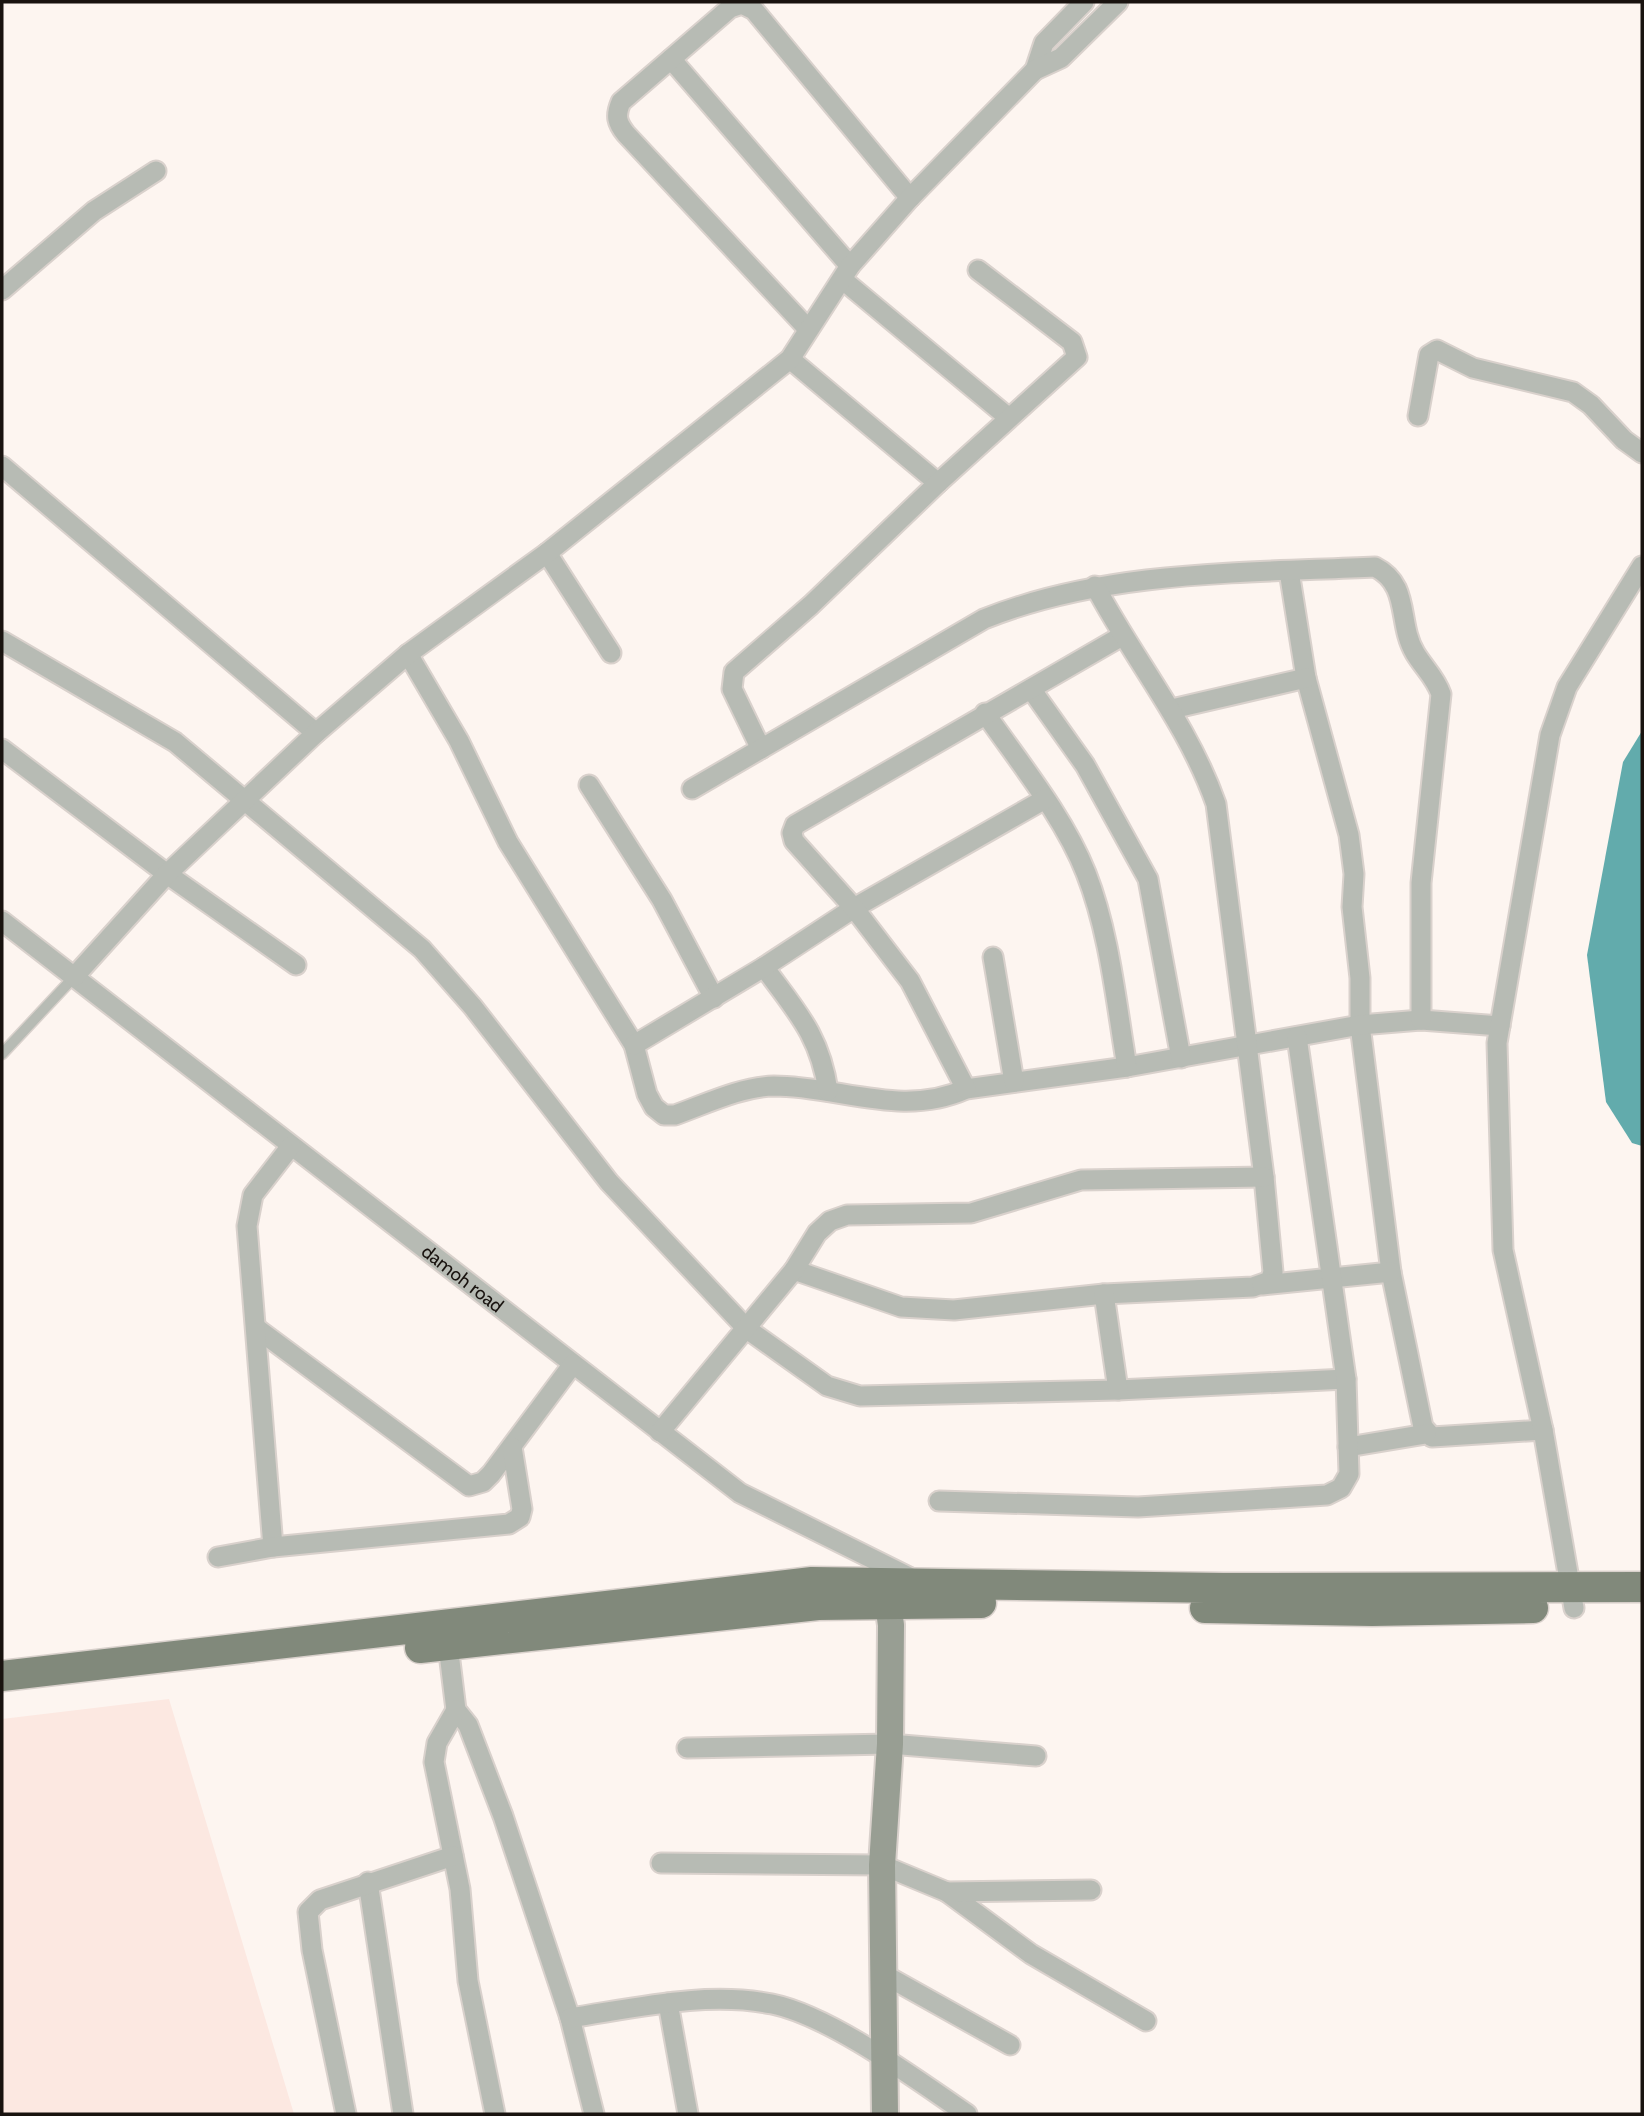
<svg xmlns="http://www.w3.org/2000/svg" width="1644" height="2116" font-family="Cabin,sans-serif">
  <rect width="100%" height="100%" fill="#fdf5f0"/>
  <path fill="#fce8e1" d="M169 1699 294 2114H2V1719Z"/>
  <path fill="#62abac" d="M1642 731V1146L1632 1143 1606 1102 1587 955 1623 762Z"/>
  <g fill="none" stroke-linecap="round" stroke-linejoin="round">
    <g stroke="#d9d1cc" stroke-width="13">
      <path id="lane" d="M2 1054 74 977"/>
    </g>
    <g stroke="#d9d1cc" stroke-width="23">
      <g id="street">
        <path d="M671 59 850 266"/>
        <path d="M1035 70 1044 43 1084 2"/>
        <path d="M843 280 1009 418"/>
        <path d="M2 290 94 211 156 171"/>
        <path d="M808 329 626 134C617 123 615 116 621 102L730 8 742 4 754 10 910 198"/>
        <path d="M790 359 938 483"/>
        <path d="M1418 416 1429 355 1437 350 1473 368 1573 392 1591 405 1624 440 1642 453"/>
        <path d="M2 466 316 733"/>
        <path d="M547 553 611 653"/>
        <path d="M1289 571 1306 678 1349 835 1354 874 1352 907 1360 978V1025L1391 1272 1423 1427 1432 1437 1543 1430"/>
        <path d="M2 641 175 742 422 949 473 1007 609 1182 747 1329 827 1386 860 1396 1118 1390 1346 1379"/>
        <path d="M408 654 459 741 508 842 634 1045 647 1094 654 1107 664 1115H675C706 1104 740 1087 774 1086 839 1086 902 1118 966 1089L1127 1067 1360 1025 1421 1020 1500 1026"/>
        <path d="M1031 689 1085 765 1148 879 1181 1058"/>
        <path d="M1172 709 1306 678"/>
        <path d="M985 713C1019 762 1064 817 1086 873 1110 934 1116 1003 1127 1067"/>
        <path d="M2 749 167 874 296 965"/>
        <path d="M761 749 732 689 734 672 811 605 938 483 1077 357 1072 342 978 270"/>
        <path d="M589 785 662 900 714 998"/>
        <path d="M692 789 984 619C1106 570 1245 573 1375 567 1411 585 1397 623 1415 653 1424 668 1435 677 1441 694L1421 883V1020"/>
        <path id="s1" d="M2 921 740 1493 915 1580"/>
        <path d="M993 957 1014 1082"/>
        <path d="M764 967C796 1011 820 1035 828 1091"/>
        <path d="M74 977 167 874 316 733 408 654 547 553 790 359 850 266 910 198 1035 70 1061 58 1118 2"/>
        <path d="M634 1045 764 967 854 908 1045 799"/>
        <path d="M966 1089 910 981 854 908 794 841 792 833 795 825 1122 636"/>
        <path d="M794 1270 901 1307 954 1310 1104 1294 1253 1287 1270 1281 1273 1272 1264 1177 1216 804C1188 724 1134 660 1095 586"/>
        <path d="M1262 1285 1391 1272"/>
        <path d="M1104 1294 1118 1390"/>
        <path d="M256 1328 469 1486 483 1482 491 1474 573 1364"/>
        <path d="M660 1432 794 1270 817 1233 830 1221 847 1215 971 1213 1081 1180 1264 1177"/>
        <path d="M1348 1447 1426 1434"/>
        <path d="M939 1501 1138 1507 1327 1495 1341 1488 1349 1474 1346 1379 1297 1037"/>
        <path d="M273 1547 247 1226 253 1195 291 1146"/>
        <path d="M218 1557 273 1547 509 1524 520 1517 522 1509 512 1447"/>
        <path d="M1574 1608 1543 1430 1503 1250 1497 1043 1550 735 1567 687 1642 566"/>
        <path d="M448 1645 456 1710 468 1725 503 1816 570 2018 594 2114"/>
        <path d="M456 1710 437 1743 434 1762 460 1889 468 1981 495 2114"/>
        <path d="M687 1748 890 1744 1036 1756"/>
        <path d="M661 1863 882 1865 947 1892 1031 1954 1146 2021"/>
        <path d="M368 1882 403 2114"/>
        <path d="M947 1892 1091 1890"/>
        <path d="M883 1974 1010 2045"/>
        <path d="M668 2003 688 2114"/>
        <path d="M570 2018C636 2008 706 1991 772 2004 831 2016 917 2080 967 2114"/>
        <path d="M346 2114 312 1950 308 1912 320 1900 453 1856"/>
      </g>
    </g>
    <g stroke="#d9d1cc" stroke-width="30">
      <path id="secondary" d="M885 2114 882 1865 890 1744 891 1625 885 1583"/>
    </g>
    <g stroke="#d9d1cc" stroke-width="33">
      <path id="primary" d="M1205 1608 1372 1611 1533 1608
        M420 1648 818 1605 981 1603
        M2 1676 812 1582 1223 1588 1642 1587"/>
    </g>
    <use href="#lane" stroke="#b7bbb4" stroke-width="10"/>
    <use href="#street" stroke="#b7bbb4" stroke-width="19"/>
    <use href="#secondary" stroke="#989e93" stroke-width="26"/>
    <use href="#primary" stroke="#81897b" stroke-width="30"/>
  </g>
  <g text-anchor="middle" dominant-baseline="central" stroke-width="6" stroke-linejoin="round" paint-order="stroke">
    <g font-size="19" fill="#19130f" stroke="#fff">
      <text stroke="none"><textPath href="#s1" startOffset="583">damoh road</textPath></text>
    </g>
  </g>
  <rect width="1644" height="2116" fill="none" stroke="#19130f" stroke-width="7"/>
</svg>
